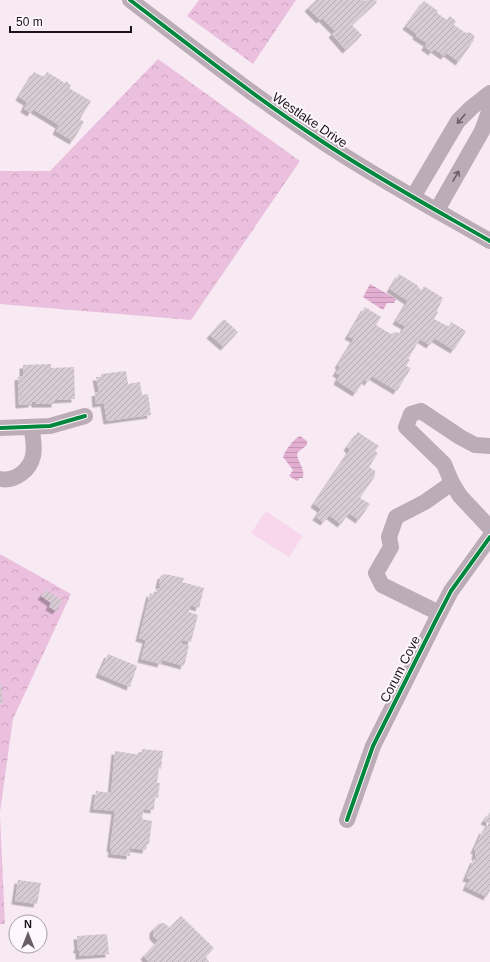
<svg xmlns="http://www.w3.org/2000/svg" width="490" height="962" font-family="Helvetica,sans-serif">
  <defs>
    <pattern id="forest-crowns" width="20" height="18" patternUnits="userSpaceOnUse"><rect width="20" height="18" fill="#ebbfde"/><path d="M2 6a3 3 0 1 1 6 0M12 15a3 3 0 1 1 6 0" fill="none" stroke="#c9a3be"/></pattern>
    <pattern id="water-rules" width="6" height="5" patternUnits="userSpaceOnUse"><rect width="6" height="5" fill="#e2aed2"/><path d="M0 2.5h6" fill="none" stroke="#c195b4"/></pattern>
    <pattern id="building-hatch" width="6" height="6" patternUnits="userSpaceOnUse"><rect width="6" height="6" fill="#d6cbd3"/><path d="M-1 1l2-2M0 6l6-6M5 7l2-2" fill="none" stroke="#b7adb5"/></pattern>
    <filter id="shadow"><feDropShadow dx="-3.5" dy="3.5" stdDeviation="0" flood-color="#0004"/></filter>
  </defs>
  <rect width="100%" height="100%" fill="#f8eaf3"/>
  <path fill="url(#forest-crowns)" d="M199 0H296L253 64 187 16Z
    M158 59 300 161 191 320 0 304V171H50Z
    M0 554 71 594 13 719 0 812Z
    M0 816 5 924H0Z"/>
  <path fill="#f8d7ed" d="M266 511 303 536 289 557 251 533Z"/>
  <path fill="url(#water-rules)" d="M370 284 396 299 394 303H387L383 310 363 297Z
    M300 436 307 441V445L298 452 297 455C299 464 305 469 303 478H300L297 481 289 476 293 470 283 457C285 451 293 439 300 436Z"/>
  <path fill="url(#building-hatch)" filter="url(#shadow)" d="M316 0H364L365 1 367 0H375L377 2 352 25 362 35 346 50 332 34 335 31 322 18 320 20 308 8Z
    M424 1 438 11 437 13 447 20 450 16 456 21 454 25 466 33 469 32 474 35V40L459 62 447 53 444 56 434 49 432 52 425 47 427 43 416 36 417 34 406 26Z
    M34 72 44 77 47 72 65 83 66 81 71 85 69 88 91 101 80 119 84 122 73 141 56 131 59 125 33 109 31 113 24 109 27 102 19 97Z
    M399 274 417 285 421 291 424 286 443 298 437 311 438 312 434 319 449 327 451 322 466 331 454 350 434 338 430 345 420 339 408 359 410 360 406 366 411 368 397 391 372 376 368 382 364 380 356 393 337 381 340 375 336 373 340 366 338 365 354 339 348 336 365 307 381 317 376 325 391 334 396 332 401 334 405 326 396 321 408 301 390 289Z
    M224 319 238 332 224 347 210 335Z
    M51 364V368L74 367 75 399 55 400V404H35V402H32V404L19 405 18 377 23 376V365Z
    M126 371 128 384 140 382 142 395 148 394 151 415 107 421 104 403 96 404 95 393 99 392 96 377H101V374Z
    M358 432 379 446 375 451 378 453 369 467 375 471V476L360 498 370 504 359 520 349 513 341 524 329 515 324 522 316 517 321 509 314 504 350 450 347 447Z
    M165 574 184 578 182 582 204 588 199 608 190 605 189 612 198 615 191 642 182 640 181 644 189 646 184 666 162 660 161 664 141 659 146 640 139 638 150 593 156 595 158 588 161 589 159 584 161 576Z
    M46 590 63 601 56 611 49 607 51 603 41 596Z
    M108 654 137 666 130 687 99 674Z
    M0 684H1L3 703H0Z
    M142 749 163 751 161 769 159 768 157 783H160L158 798 155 797 154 810 144 809 142 819 152 821 149 844H147L146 850 130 848V856L111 854 112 849 110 848 115 811 93 809 96 791 111 793 115 751 141 755Z
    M490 812V890L487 897 466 887 470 879 466 878 474 859 478 861 475 856 476 851 474 850 483 830 485 831 489 823 484 821Z
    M18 880 41 883 37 904 15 901Z
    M181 916 214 948 206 957 209 962H149L144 956 158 941 153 936V930L158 924 164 923 170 928Z
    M107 934 109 954 79 956V950H77V947H78L77 936Z"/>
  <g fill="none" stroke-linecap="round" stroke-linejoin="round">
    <path stroke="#bcacb7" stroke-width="16" d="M130 0C193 48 256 98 323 142 377 178 434 209 490 241
      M413 197 458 121 471 108 490 93
      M437 210 482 131 490 109
      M0 428 50 426 85 416
      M490 446 475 445 460 437 421 411 411 414 406 427 444 464 452 483 460 496 490 528
      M0 479C15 482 30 470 33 456 35 446 33 436 31 427
      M439 613 382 585 376 573 391 547 389 537 396 517 425 502 452 483
      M347 820 373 746 436 620 451 591 490 537"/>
    <g stroke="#fef8fc" stroke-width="6">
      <path id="cycleway" d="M130 0C193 48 256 98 323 142 377 178 434 209 490 241
        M0 428 50 426 85 416
        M347 820 373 746 436 620 451 591 490 537"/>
    </g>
    <use href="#cycleway" stroke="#00873e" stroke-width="4"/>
  </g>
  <defs><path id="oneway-shaft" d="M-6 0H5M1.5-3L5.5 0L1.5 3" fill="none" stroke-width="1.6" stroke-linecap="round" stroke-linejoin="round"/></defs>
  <g stroke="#6c6068">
    <use href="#oneway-shaft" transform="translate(461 119) rotate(130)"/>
    <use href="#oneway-shaft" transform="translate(456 176) rotate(-60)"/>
  </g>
  <g text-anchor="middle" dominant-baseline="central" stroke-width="4" stroke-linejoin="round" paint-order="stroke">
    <g font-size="13" fill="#1c1319" stroke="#fef8fc">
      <text transform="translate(310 120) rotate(34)">Westlake Drive</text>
      <text transform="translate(400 669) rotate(-63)">Corum Cove</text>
    </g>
  </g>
  <g transform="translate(28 934)"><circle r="19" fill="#fef8fc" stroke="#a49ca1"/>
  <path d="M0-3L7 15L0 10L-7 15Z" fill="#695e65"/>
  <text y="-6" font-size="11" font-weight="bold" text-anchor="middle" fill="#1c1319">N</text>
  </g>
  <path d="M10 26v6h121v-6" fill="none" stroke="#1c1319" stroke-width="2"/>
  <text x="16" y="26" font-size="12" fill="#1c1319" stroke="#fef8fc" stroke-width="3" paint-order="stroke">50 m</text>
</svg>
